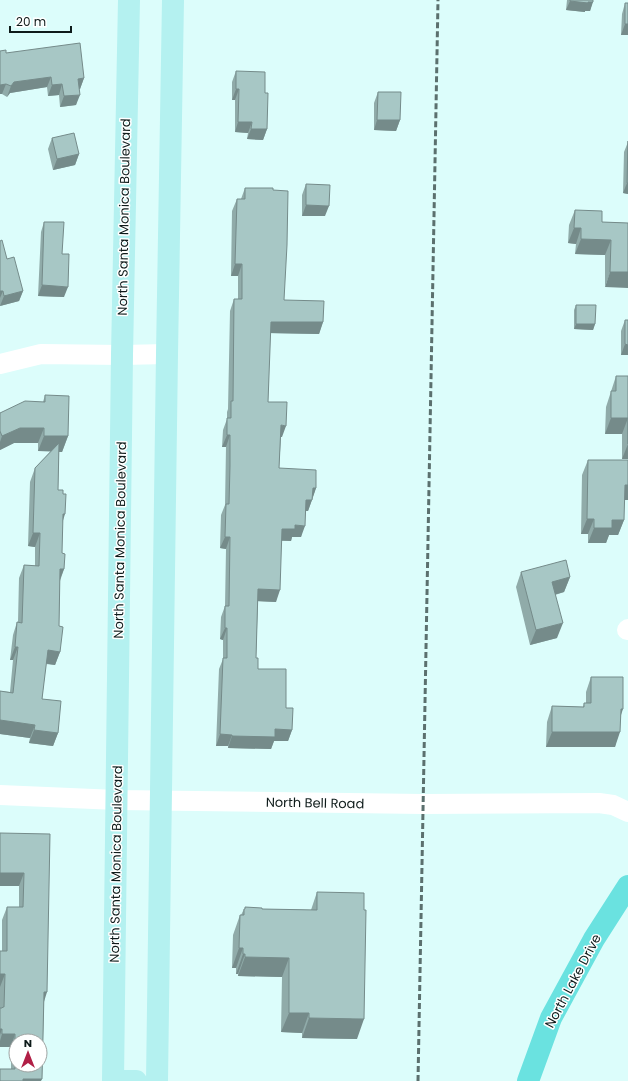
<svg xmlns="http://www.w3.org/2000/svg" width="628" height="1081" font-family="Poppins,sans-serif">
  <rect width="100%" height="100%" fill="#dcfdfb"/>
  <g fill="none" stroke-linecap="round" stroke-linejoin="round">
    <path stroke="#fff" stroke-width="20" d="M0 364 41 354 122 355 167 354
      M627 630 628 629
      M0 795 117 800 423 804 599 803 613 805 628 812"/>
    <path stroke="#b4f1f0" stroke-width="22" d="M113 1081 122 355 129 0
      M113 1081H136
      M157 1081 167 354 173 0"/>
    <path stroke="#6ae2e0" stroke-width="22" d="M528 1081 551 1018 594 939 628 886"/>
    <path stroke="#5b706e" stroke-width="3" stroke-dasharray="6 3" stroke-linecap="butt" d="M418 1081 438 0"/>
  </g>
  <path fill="#90aba9" d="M567 0H593L590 11H585V12L566 10Z
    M625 3 628 35H621L622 14Z
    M0 51 84 78 80 89H79L76 105 60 107 59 95 48 96 47 87 10 93 7 97 2 94H0Z
    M236 71 265 93 267 129 263 140 247 139 248 133 235 132V100H232V82Z
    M378 92 400 120 396 131 374 130V103Z
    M628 122V194L623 193 624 152 628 142Z
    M52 138 79 154 75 165 53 170 48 149Z
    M306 184 325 216H302V195Z
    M245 188 284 300 323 322 319 334 270 333 268 402 282 437H281L279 468 316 488 308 511H306L301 537H292L291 541H281L276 602 258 601 256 658 258 669 286 708 292 730 288 741H274L271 749 228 748V746H216L219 669 223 659V640L220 639 221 617 225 606 226 549 220 548 221 515 225 505 226 447H222L223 430 227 419V412L228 409 230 311 234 299H238V276H231L232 211 237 199H241Z
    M575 210 602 222 628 223 605 287V255L575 254 576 244 568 243 569 225Z
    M44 222 62 254 64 297 38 296 41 232Z
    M0 241 7 259 23 291 19 301 0 306Z
    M576 305 595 324 593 330 574 329V310Z
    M625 320H628V355H621V331Z
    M616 376H628V459H622V434H605L606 407Z
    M45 395 68 436 62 452H59L58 490 62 522V553L64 569 60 581 59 626 60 652 55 665 46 664 42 699 58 733 53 746 29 743 30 738 0 734V691L10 692 13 660H10L13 635 17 622H18L19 578 24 565 35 566V547L28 546 30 482 35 468 51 451H38V443H14L0 450V413L43 402Z
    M588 460H628V500H624V520L618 535H609L606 543H588V534H581L582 475Z
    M521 572 570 577 564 592 555 595 557 638 530 645 516 587Z
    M591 677 621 716 615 747H546L547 722 552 706 583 707 584 703H586V692Z
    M50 834 44 1002 42 1079 11 1069V1047H0V951H2V920L7 907H19V886H0Z
    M317 892 357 1039 302 1038V1033L281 1032 282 977 238 976V974H236V968H232L233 935 240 915H241L244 909H245V907L262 909 311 910Z"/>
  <path fill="#758b8a" d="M570 1 588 2H593L590 11H585V12L566 10Z
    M625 24H628V35H621Z
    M51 77 47 87 10 93 7 97 11 86 14 82Z
    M84 78 80 89H74L78 79Z
    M6 84 2 94H0V85Z
    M62 84 59 95 48 96 52 85Z
    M236 89H239L235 100H232Z
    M80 95 76 105 60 107 64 96Z
    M377 120H400L396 131 374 130Z
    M238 122H252L248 133 235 132Z
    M251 129H267L263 140 247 139Z
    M79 154 75 165 53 170 57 159Z
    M627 183H628V194L623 193Z
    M306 205 329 206 325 216H302Z
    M574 228H581L576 244 568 243Z
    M581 239 611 240 605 255 575 254Z
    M235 264H242L238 276H231Z
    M610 272H628V288L605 287Z
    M42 285 68 287 64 297 38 296Z
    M0 291H3L0 298Z
    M23 291 19 301 0 306 4 296Z
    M271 322H323L319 334 266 333Z
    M576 324H595L593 330 574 329Z
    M625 344 628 345V355H621Z
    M611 418H628L622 434H605Z
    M281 425 286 426 282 437H277Z
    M20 428H44L38 443H14L0 450V442L2 436Z
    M227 435H230L226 447H222Z
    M44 436H68L62 452 38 451Z
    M628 444V459H622Z
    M625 485H628V500H619Z
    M313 488H316L312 500Z
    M306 500H312L308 511H302Z
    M63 514H65L61 527Z
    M587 519H594L588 534H581Z
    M612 520H624L618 535H609L606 543H588L594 528Z
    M295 525 305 526 301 537H292L291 541 277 540 282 529Z
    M33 533H40L35 547 28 546Z
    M225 537H230L226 549 220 548Z
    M60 569H64L59 582Z
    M570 577 564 592 546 597 552 582Z
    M258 589 280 590 276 602 254 601Z
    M563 623 557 638 530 645 536 630Z
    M225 628H227L223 640 220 639Z
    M15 647H18L13 660H10Z
    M48 650 60 652 55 665 43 663Z
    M621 709H623L618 724Z
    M0 720 35 725 30 738 0 734Z
    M275 729 292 730 288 741H274L271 749 228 748 232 736Z
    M34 730 58 733 53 746 29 743Z
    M552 732H620L615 747H546Z
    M220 734 232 735 228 746H216Z
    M0 873H24L19 886H0Z
    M239 948H243L236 968H232Z
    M243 954H245L238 974H236Z
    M245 957 289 958 282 977 238 976Z
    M0 974H5L0 987Z
    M44 992H47L43 1005Z
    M289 1013H309L302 1033 281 1032Z
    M309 1018 364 1019 357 1039 302 1038Z
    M0 1029H2L0 1035Z
    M2 1034H15L11 1047H0V1041Z
    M23 1079H42L41 1081H22Z"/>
  <path fill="#a7c7c5" stroke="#758b8a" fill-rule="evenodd" d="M570 0H593V2H588V3L570 1Z
    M625 3H628V24H625Z
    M80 43 84 78 78 79 80 95 64 96 62 84 52 85 51 77 14 82 11 86 6 84 0 85V51L6 50V53Z
    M236 71 265 72V93H268L267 129H251L252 122H238L239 89H236Z
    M378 92H401L400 120H377Z
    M74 133 79 154 57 159 52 138Z
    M628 141V183H627Z
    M306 184 330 185 329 206 306 205Z
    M245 188H273V190L288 191 287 245 284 300 324 301 323 322H271L268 402H287L286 426 281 425 279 468 316 470V488H313L312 500H306L305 526 295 525V529H282L280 590 258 589 256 658H258V669H286V708H293L292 730 275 729V737L232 736V735L220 734 223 658H227V628H225V606H229L230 537H225L226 504H229L230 466V435H227V418H231V401H233L234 299H242V264H235L237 199H245Z
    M575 210 602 211V222L628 223V272H610L611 240 581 239V228H574Z
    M44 222H64L62 254H69L68 287 42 285Z
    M2 240 7 259 14 257 23 291 4 296 3 291H0V241Z
    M576 305H596L595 324H576Z
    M625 320H628V345L625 344Z
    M616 376H628V444V418H611V391H616Z
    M45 395 69 396 68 436H44V428H20L2 436 0 431V413L25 401 45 402Z
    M59 443 58 490H63V494H66L65 514H63L62 553 65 554 64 569H60L59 626 63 627 60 652 48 650 42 699 61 701 58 733 34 730 35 725 0 720V691L13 693 18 647H15L17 622 22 623 24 565 39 566 40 533H33L35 468Z
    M588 460H628V485H625L624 520H612V528H594V519H587Z
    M566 560 570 577 552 582 563 623 536 630 521 572Z
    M591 677H623V709H621L620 732H552V706L584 707V703H591Z
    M0 833 50 834 47 992H44L42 1079H23V1081H0V1069H15V1034H2V1029H0V1008H2L3 1007H4L5 974H0V951H7V907H23L24 873H0ZM16 1041H40V1065H16Z
    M317 892 364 893V910H366L364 1019 309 1018V1013H289V958L245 957V954H243V948H239L240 915H244V909H245V907L262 908V909L317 910Z"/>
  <g text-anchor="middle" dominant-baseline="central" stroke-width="3" stroke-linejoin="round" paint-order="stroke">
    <g font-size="13" fill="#0e1b1a" stroke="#fff">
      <text transform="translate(124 217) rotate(-89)">North Santa Monica Boulevard</text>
      <text transform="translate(120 540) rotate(-89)">North Santa Monica Boulevard</text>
      <text transform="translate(315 803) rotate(1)">North Bell Road</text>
      <text transform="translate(116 864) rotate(-89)">North Santa Monica Boulevard</text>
      <text transform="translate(573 981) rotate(-62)">North Lake Drive</text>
    </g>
  </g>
  <g transform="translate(28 1053)"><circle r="19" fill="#ffffff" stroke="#9fa4a3"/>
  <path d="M0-3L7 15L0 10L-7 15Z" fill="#b11f46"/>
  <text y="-6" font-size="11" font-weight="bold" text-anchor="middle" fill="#0e1b1a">N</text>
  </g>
  <path d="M10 26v6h61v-6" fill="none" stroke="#0e1b1a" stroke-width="2"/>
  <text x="16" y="26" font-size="12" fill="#0e1b1a" stroke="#ffffff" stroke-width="3" paint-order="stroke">20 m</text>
</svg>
